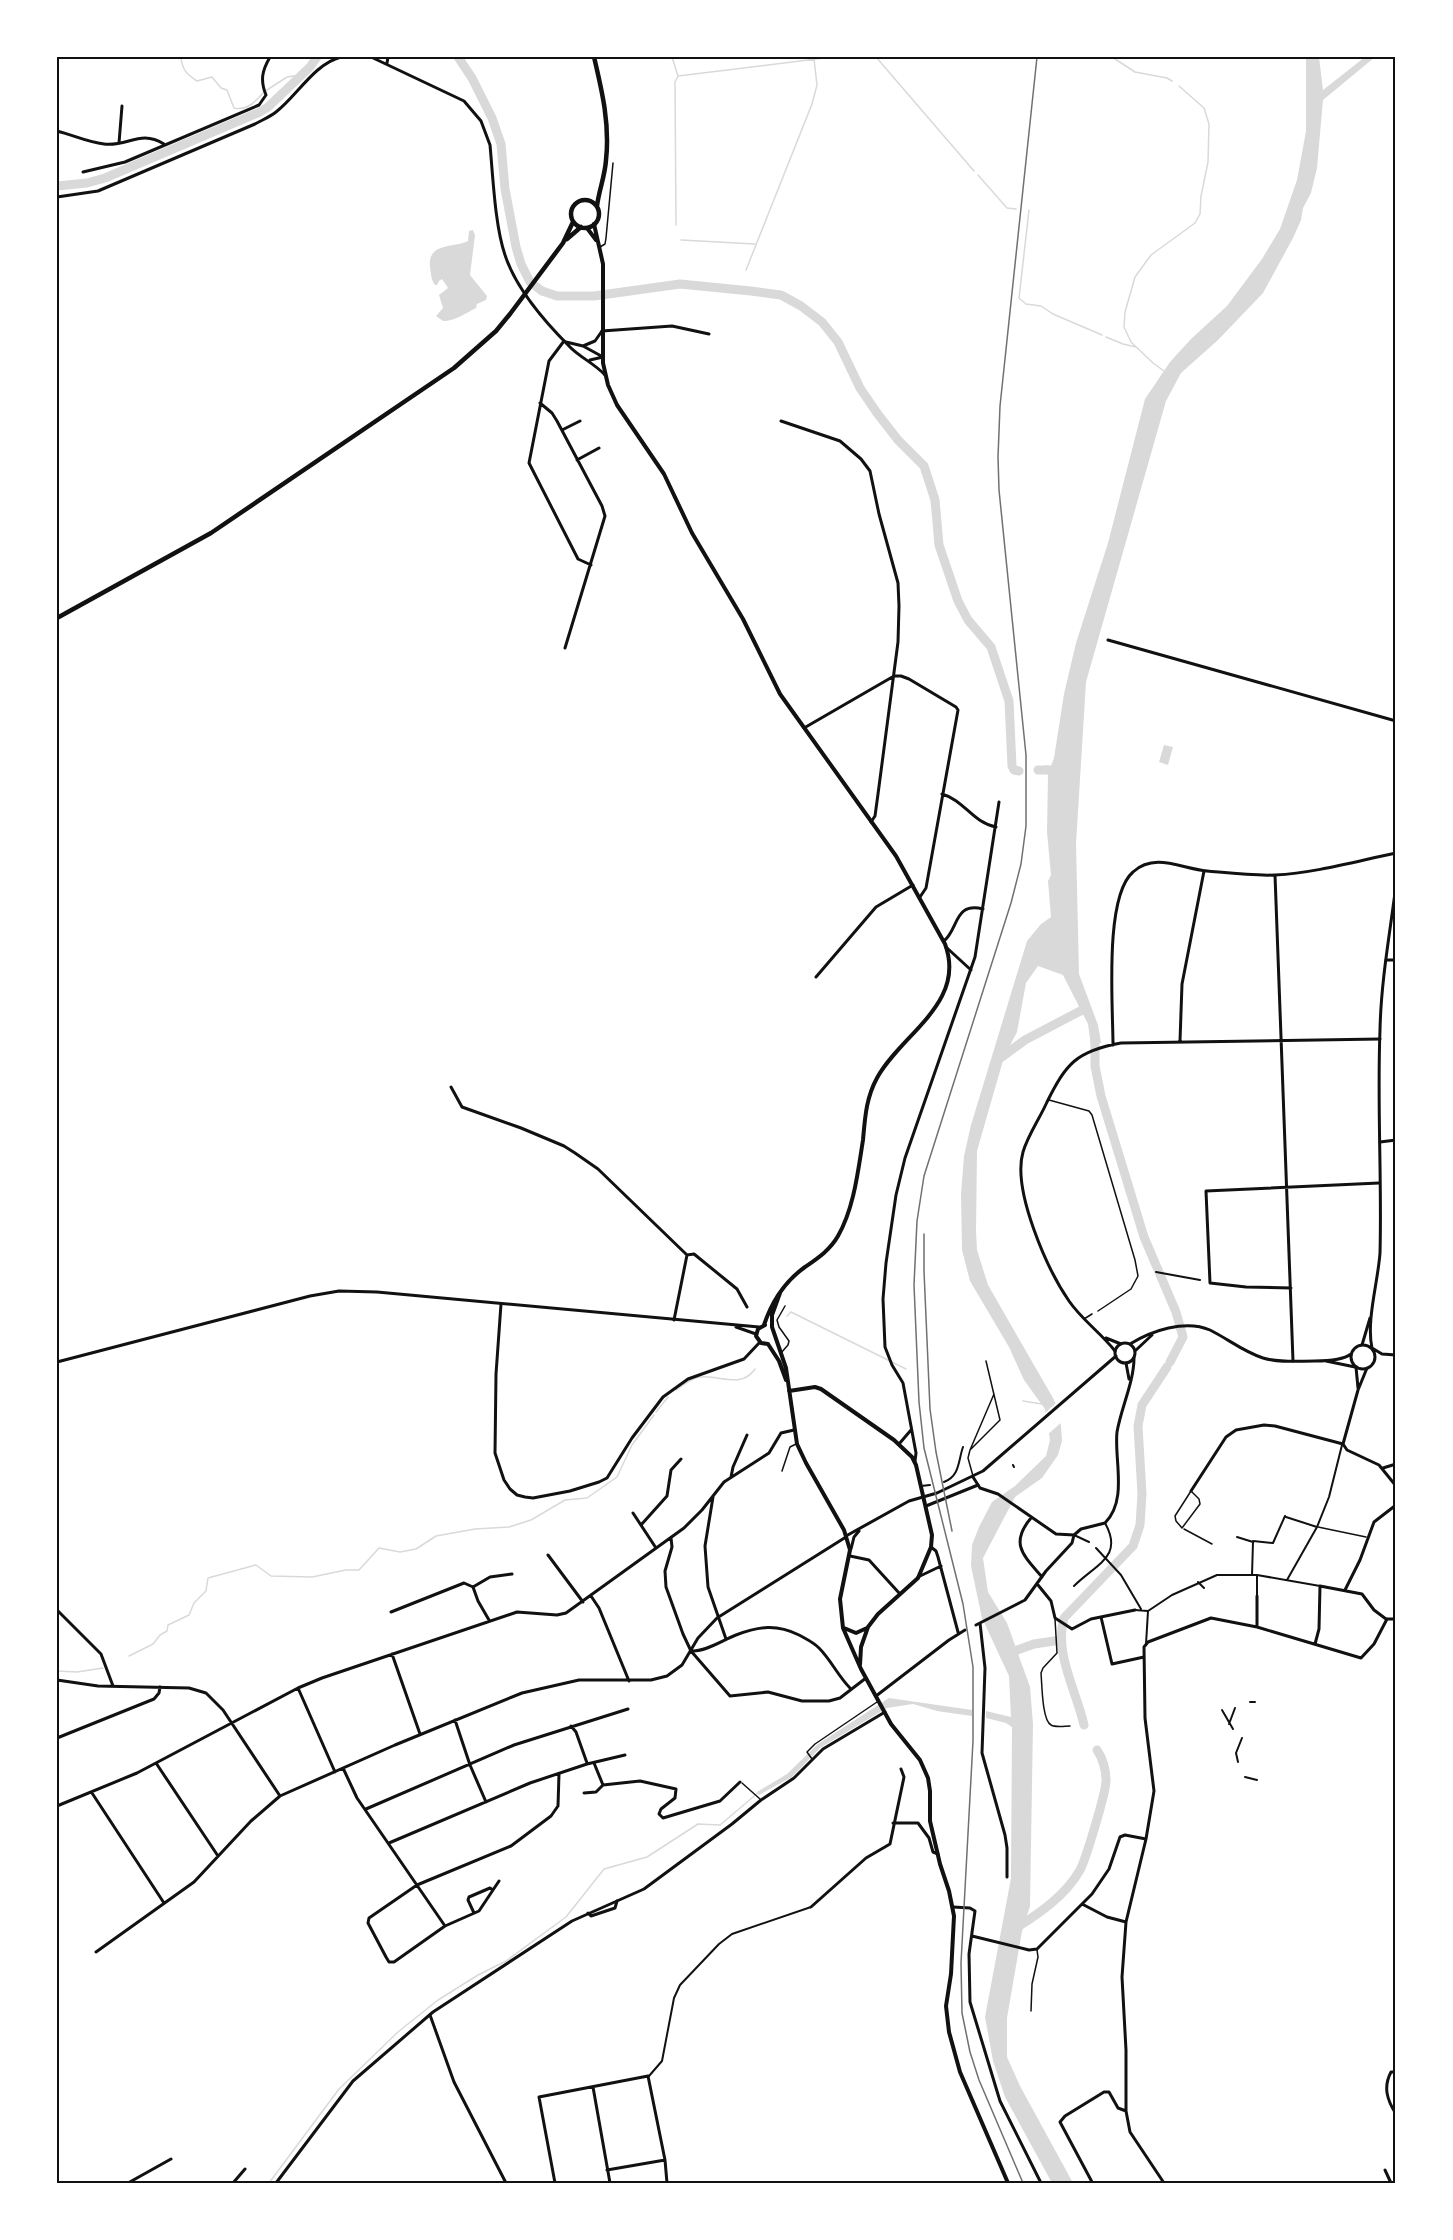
<svg xmlns="http://www.w3.org/2000/svg" width="1453" height="2240" font-family="Bitter,serif">
  <rect width="100%" height="100%" fill="#fff"/>
  <path fill="#d9d9d9" d="M1306 57H1319L1323 90 1365 57H1375L1323 100 1317 168 1311 193 1303 208 1301 220 1293 238 1263 293 1218 340 1181 373 1166 401 1086 682 1076 844 1079 974 1098 1025 1101 1043 1091 1046 1088 1024 1063 975 1038 966 1026 983 1017 1032 1004 1057 977 1151 976 1231 977 1250 988 1285 1053 1398 1058 1409 1061 1426 1062 1441 1058 1455 1042 1478 1015 1497 983 1558 988 1592 1007 1623 1030 1687 1033 1724 1030 1906 1022 1931 1007 2018V2057L1020 2086 1073 2183H1052L1005 2097 993 2061 985 2017 1011 1878 1012 1727 1006 1723 986 1718V1711L1011 1717 1009 1676 982 1618 979 1604 971 1566 972 1545 979 1527 992 1502 1015 1486 1046 1456 1050 1440 1045 1409 1024 1380 1009 1347 970 1281 962 1250 961 1194 964 1156 971 1125 1027 941 1041 924 1051 917 1048 881 1051 875 1047 832 1048 775 1044 772 1045 765 1051 766 1054 758 1064 694 1076 643 1108 543 1145 399 1170 362 1191 339 1227 306 1262 259 1280 229 1297 180 1306 131Z
    M473 230 475 235 470 275 487 296 486 300 477 304 476 308C466 313 455 321 443 321L436 316 443 308 439 295 448 288 442 279 439 281 437 285H435C431 280 431 273 430 267 427 242 455 248 468 241L469 231Z
    M1164 745 1173 747 1168 765 1159 762Z
    M889 1698 972 1710V1716L937 1711 913 1704 887 1708 820 1748 792 1777 759 1795 757 1792 787 1774 818 1744Z"/>
  <path fill="#fff" d="M1058 1401 1063 1421 1046 1436 1043 1415Z"/>
  <g fill="none" stroke-linecap="round" stroke-linejoin="round">
    <path stroke="#d9d9d9" stroke-width="1.5" d="M181 57C182 69 186 74 197 81L212 77 221 88 227 90 234 108C247 111 255 102 263 93
      M672 57 678 76
      M876 57 974 171
      M1112 57 1135 72 1167 78 1172 81
      M267 90 287 77 300 75
      M978 175 1007 208 1016 209
      M1029 210 1019 298 1026 304 1041 306 1053 314 1102 335
      M676 225 675 82 678 76 832 57
      M681 240 755 244
      M746 270 812 104 817 85 814 59
      M1106 337 1123 344 1136 347
      M1164 371 1153 363 1131 342 1124 327 1125 312 1135 277 1151 255 1195 223 1200 214 1201 196 1208 162 1209 124 1204 108 1179 86
      M787 1316 791 1312 906 1369
      M676 1390C684 1385 692 1377 701 1377 721 1375 741 1389 755 1369
      M1023 1401 1042 1404
      M656 1412 668 1397
      M129 1656 153 1644 160 1635 167 1631 168 1625 189 1615 194 1603 206 1591 208 1578 256 1565 271 1576 312 1577 346 1570H359L379 1548 400 1552 416 1549 436 1536 475 1529 509 1527 531 1520 565 1500 587 1498 617 1477 632 1445 654 1415
      M57 1671 77 1672 103 1668
      M269 2183 339 2089 398 2032 438 2000 478 1975 506 1961 566 1917 604 1869 647 1857 698 1824 720 1825 759 1792"/>
    <path stroke="#d9d9d9" stroke-width="9" d="M458 57 472 78 492 118 501 144 505 189 516 247 521 264 530 282 542 291 557 296H594L680 284 751 291 781 295 801 306 822 322 838 342 860 388 877 413 898 440 924 466 935 500 939 545 958 601 968 620 991 647 1009 701 1012 766 1014 770 1019 771
      M57 186 87 183 105 178 260 112 268 107 310 67 317 57
      M1038 770H1056
      M1095 1035V1066L1101 1096 1144 1237 1176 1312 1183 1337 1170 1362
      M999 1059 1025 1040 1086 1008
      M1009 1653 1034 1644 1061 1640
      M1084 1725C1076 1690 1054 1653 1064 1618L1133 1546 1140 1525 1142 1494 1138 1426 1142 1405 1167 1367
      M1016 1928C1040 1913 1066 1895 1080 1870 1086 1859 1106 1792 1106 1781 1106 1770 1103 1759 1097 1750"/>
    <path stroke="#111" stroke-width="1.5" d="M600 247 605 244 606 238 613 163
      M1049 1100 1089 1111 1092 1115 1135 1260 1138 1276 1131 1289 1098 1311
      M1084 1319 1092 1314
      M781 1353 788 1345 789 1341 779 1327 777 1320 785 1306
      M970 1450 1000 1420 986 1361
      M782 1471 790 1447 796 1444
      M973 1476 968 1458 970 1450 994 1394
      M1191 1491 1199 1499 1200 1504 1182 1528 1176 1521 1175 1516Z
      M1318 1527 1366 1537
      M1184 1529 1212 1544
      M1055 1619 1057 1653 1043 1668 1041 1673C1042 1684 1042 1720 1051 1725 1056 1728 1065 1726 1070 1726
      M812 1759 807 1752 815 1744 877 1702
      M742 1783 760 1799
      M1031 2011 1032 1984 1038 1957 1037 1950"/>
    <path stroke="#111" stroke-width="2" d="M1156 1272 1200 1280
      M1013 1465 1014 1467
      M944 1482C960 1476 958 1461 963 1447
      M921 1486 930 1485
      M1286 1517 1317 1527
      M1074 1535 1089 1542
      M1237 1537 1253 1542
      M1253 1541 1273 1543 1285 1516
      M1096 1548 1121 1575 1141 1609
      M1252 1575 1253 1542
      M1287 1580 1317 1527 1329 1497 1342 1445
      M1198 1582 1204 1588
      M1074 1586C1096 1564 1124 1557 1105 1523
      M1257 1596V1575
      M1135 1610 1148 1611
      M1148 1611 1172 1595 1217 1575H1257L1320 1586
      M1146 1644 1148 1611
      M1250 1702H1255
      M1222 1710 1233 1729
      M1229 1724 1235 1708
      M1238 1762 1236 1753 1242 1738
      M1245 1777 1257 1780
      M649 2076 662 2061 674 1998 680 1985 719 1944 732 1934 811 1907"/>
    <path stroke="#111" stroke-width="3" d="M387 63 388 57
      M57 131C73 135 87 142 104 144 128 147 140 129 164 144
      M119 143 122 106
      M83 172 125 162 259 105 266 95C260 80 262 71 270 57
      M602 331 672 326 709 334
      M564 341 549 361 529 463 578 559 591 565
      M540 403 552 413 557 421 602 506 605 516 565 648
      M781 421 840 441 861 459 870 471 879 514 898 583 899 606 898 642 878 794 875 816 871 822
      M562 430 580 421
      M577 460 599 448
      M1108 640 1396 721
      M894 676H901L909 679 956 707 958 710 926 888 920 897
      M804 728 894 676
      M942 794C964 800 973 823 996 827
      M1275 875 1293 1361
      M944 941C959 928 954 902 983 909
      M947 948 971 970
      M1386 960H1396
      M816 977 876 907 913 885
      M1180 1041 1182 984 1204 871
      M1113 1045C1113 1006 1104 897 1133 872 1155 852 1182 869 1207 871 1229 873 1253 876 1275 875 1315 873 1357 861 1396 853
      M451 1087 462 1107 521 1128 564 1146 575 1153 598 1169 687 1255
      M1380 1142 1396 1140
      M1291 1288 1246 1287 1210 1283 1206 1191 1379 1183
      M501 1304 496 1374 495 1453 504 1480 510 1489 517 1495 525 1497 533 1498 570 1491 599 1482 607 1478 632 1438 663 1397 688 1379 744 1359 760 1342
      M674 1320 687 1255 694 1254 737 1289 747 1307
      M1106 1338 1121 1344
      M1115 1351C1101 1333 1082 1320 1069 1301 1047 1269 1012 1190 1023 1152 1028 1135 1040 1118 1047 1102 1066 1064 1076 1051 1121 1043L1380 1039
      M1126 1363 1129 1379
      M1356 1367 1358 1388
      M899 1444 911 1430
      M1343 1444 1358 1390 1367 1368
      M1343 1444 1347 1450 1379 1465 1396 1486
      M915 1461 916 1453 903 1383 892 1365 885 1347 883 1299 886 1263 896 1195 905 1158 975 957 999 802
      M1383 1468 1396 1464
      M731 1477 733 1467 747 1435
      M973 1477 980 1488 998 1494 1056 1534 1074 1535
      M1191 1491 1226 1437 1236 1430 1264 1425 1275 1426 1343 1444
      M713 1497 705 1546 708 1587 726 1639
      M633 1513 656 1548
      M1031 1518C1009 1544 1024 1556 1042 1577
      M641 1525 667 1496 671 1470 681 1459
      M1074 1535 1081 1529 1105 1523C1128 1500 1114 1460 1117 1432 1121 1408 1134 1382 1134 1358
      M671 1538 672 1547 665 1571 666 1587 683 1634 691 1651 730 1696 768 1692 802 1701H829L840 1698 866 1678
      M931 1547 936 1551 938 1557 958 1632
      M548 1555 583 1602
      M850 1556 869 1560 900 1594
      M918 1577 941 1566
      M1038 1585 1051 1601 1055 1618 1072 1629 1091 1619 1135 1610
      M473 1587 490 1577 512 1574
      M1345 1590 1360 1560 1374 1522 1396 1505
      M591 1596 599 1608 629 1681
      M1257 1596V1627
      M57 1610 101 1654 113 1686
      M391 1612 464 1583 473 1587 478 1601 489 1620
      M1101 1617 1112 1664 1144 1657
      M1387 1619H1396
      M980 1623 985 1668 982 1753 1005 1835 1007 1848V1877
      M976 1625 1025 1600 1046 1571 1072 1543 1074 1535
      M1315 1644 1319 1629 1320 1586 1362 1594 1374 1610 1386 1619
      M693 1651C707 1651 723 1640 736 1635 759 1626 777 1624 799 1635 806 1639 813 1642 819 1648 831 1660 838 1676 850 1688
      M392 1654 420 1734
      M57 1680 98 1686 189 1688 206 1693 223 1710 280 1796
      M298 1688 335 1772
      M876 1696 949 1640 965 1630
      M455 1720 470 1765 486 1802
      M571 1726 576 1732 587 1763
      M57 1738 154 1699 159 1693 160 1687
      M156 1763 218 1856
      M594 1763 603 1785 640 1781 676 1789 675 1798 661 1809 659 1814 663 1818 720 1801 740 1782
      M343 1768 357 1798 445 1926
      M92 1793 164 1903
      M584 1793 596 1792 603 1785
      M57 1806 137 1773 298 1688 322 1678 517 1612 557 1615 566 1613 684 1528 702 1510 724 1482 769 1453 781 1433 794 1430
      M366 1809 514 1745 628 1709
      M893 1823H918L929 1838 933 1852 938 1854
      M389 1843 530 1783 587 1764 625 1755
      M499 1881 479 1911 445 1926 394 1962H389L386 1957 368 1923 369 1918 417 1885 511 1846 551 1816 558 1806 559 1774
      M1082 1904 1107 1917 1126 1922
      M811 1907 866 1858 890 1844 904 1777 901 1769
      M953 1907 970 1908 975 1911 969 1954 970 2002 1000 2101 1041 2183
      M474 1913 468 1900 469 1897 490 1888 493 1890
      M588 1913 591 1916 615 1908 617 1901
      M972 1936 1029 1950 1037 1949 1092 1894 1109 1869 1120 1837 1125 1835 1146 1839
      M96 1952 194 1882 251 1821 280 1796 395 1745 522 1693 579 1680H651L667 1676 682 1665 698 1638 717 1618 846 1537
      M430 2015 454 2082 506 2183
      M1396 2072H1391C1383 2087 1387 2100 1396 2114
      M593 2087 610 2183
      M607 2170 665 2160
      M1385 2170 1391 2183
      M1092 2182 1060 2122 1065 2116 1104 2092H1109L1118 2108 1126 2111
      M128 2183 171 2159
      M233 2183 245 2169
      M555 2183 539 2097 648 2076 665 2160 667 2183
      M1164 2183 1130 2132 1126 2111V2050L1122 1977 1126 1922 1146 1839 1154 1791 1145 1718 1144 1647 1148 1642 1211 1618 1257 1627 1361 1658 1374 1644 1387 1619"/>
    <path stroke="#111" stroke-width="3" d="M371 57 464 101 481 121 490 145C493 177 495 226 505 255 516 289 544 321 569 346 579 357 594 363 605 375
      M57 197 98 191 255 124C262 120 270 117 276 112 297 96 314 64 341 57
      M566 342 583 346 603 357
      M583 346 595 341 602 331
      M590 360 603 357
      M1396 885C1390 933 1381 981 1380 1030 1377 1104 1382 1179 1380 1253 1378 1282 1366 1321 1372 1348L1382 1354 1396 1355
      M736 1327 756 1334
      M1115 1353a10 10 0 1 1 20 0a10 10 0 1 1-20 0Z
      M1130 1344C1151 1331 1185 1319 1210 1330 1228 1339 1244 1352 1263 1358 1280 1363 1298 1361 1315 1361 1325 1361 1343 1360 1351 1354
      M1351 1357a12 12 0 1 1 24 0a12 12 0 1 1-24 0Z
      M1362 1345 1370 1318
      M1135 1351 1152 1335
      M1326 1361 1355 1367
      M57 1362 310 1296 339 1291 377 1292 759 1327
      M926 1506 978 1485
      M846 1536 909 1501 937 1493 983 1471 1116 1356
      M851 1549 854 1537 859 1531
      M276 2183 353 2081 433 2012 572 1921 644 1889 732 1824 761 1800 794 1778 823 1749 885 1712"/>
    <path stroke="#111" stroke-width="4" d="M594 224 603 264V363L608 385 617 405 664 474 692 533 743 619 780 694 896 856 945 944C967 1003 901 1034 877 1078 866 1098 865 1118 863 1140 858 1171 854 1208 838 1236 830 1250 818 1258 805 1267 784 1282 772 1301 764 1325
      M587 228 596 240
      M780 1293 772 1315V1327L786 1368 797 1444 806 1463 844 1530 850 1550 840 1599 843 1628 861 1669 891 1724 920 1760 928 1778 930 1791V1821L940 1864 949 1891 954 1916 951 1974 946 2006 949 2032 960 2072 1008 2183
      M765 1325 758 1329 756 1336 761 1343 768 1344
      M768 1344 779 1361 786 1380
      M789 1391 815 1387 821 1389 894 1440 912 1457 916 1465 932 1535 931 1547 918 1578 878 1614 868 1627 861 1647 860 1665
      M844 1628 856 1633 867 1628"/>
    <path stroke="#111" stroke-width="4.5" d="M594 57C602 91 610 124 606 160 605 176 599 190 597 206
      M571 214a14 14 0 1 1 28 0a14 14 0 1 1-28 0Z
      M567 239 581 227
      M57 618 211 533 454 368 496 331 510 314 563 243 573 222"/>
    <path stroke="#707070" stroke-width="1.5" d="M924 1234V1271L930 1409 936 1452 952 1531
      M1023 2183 979 2080 970 2052 962 2013 961 1963 973 1741V1667L963 1604 924 1448 919 1402 914 1285 917 1221 924 1176 1011 903 1021 864 1026 826V755L999 490 998 457 1000 406 1037 57"/>
  </g>
  <rect width="1453" height="2240" fill="none" stroke="#ffffff" stroke-width="117"/>
  <rect x="58" y="58" width="1336" height="2124" fill="none" stroke="#111" stroke-width="2"/>
</svg>
